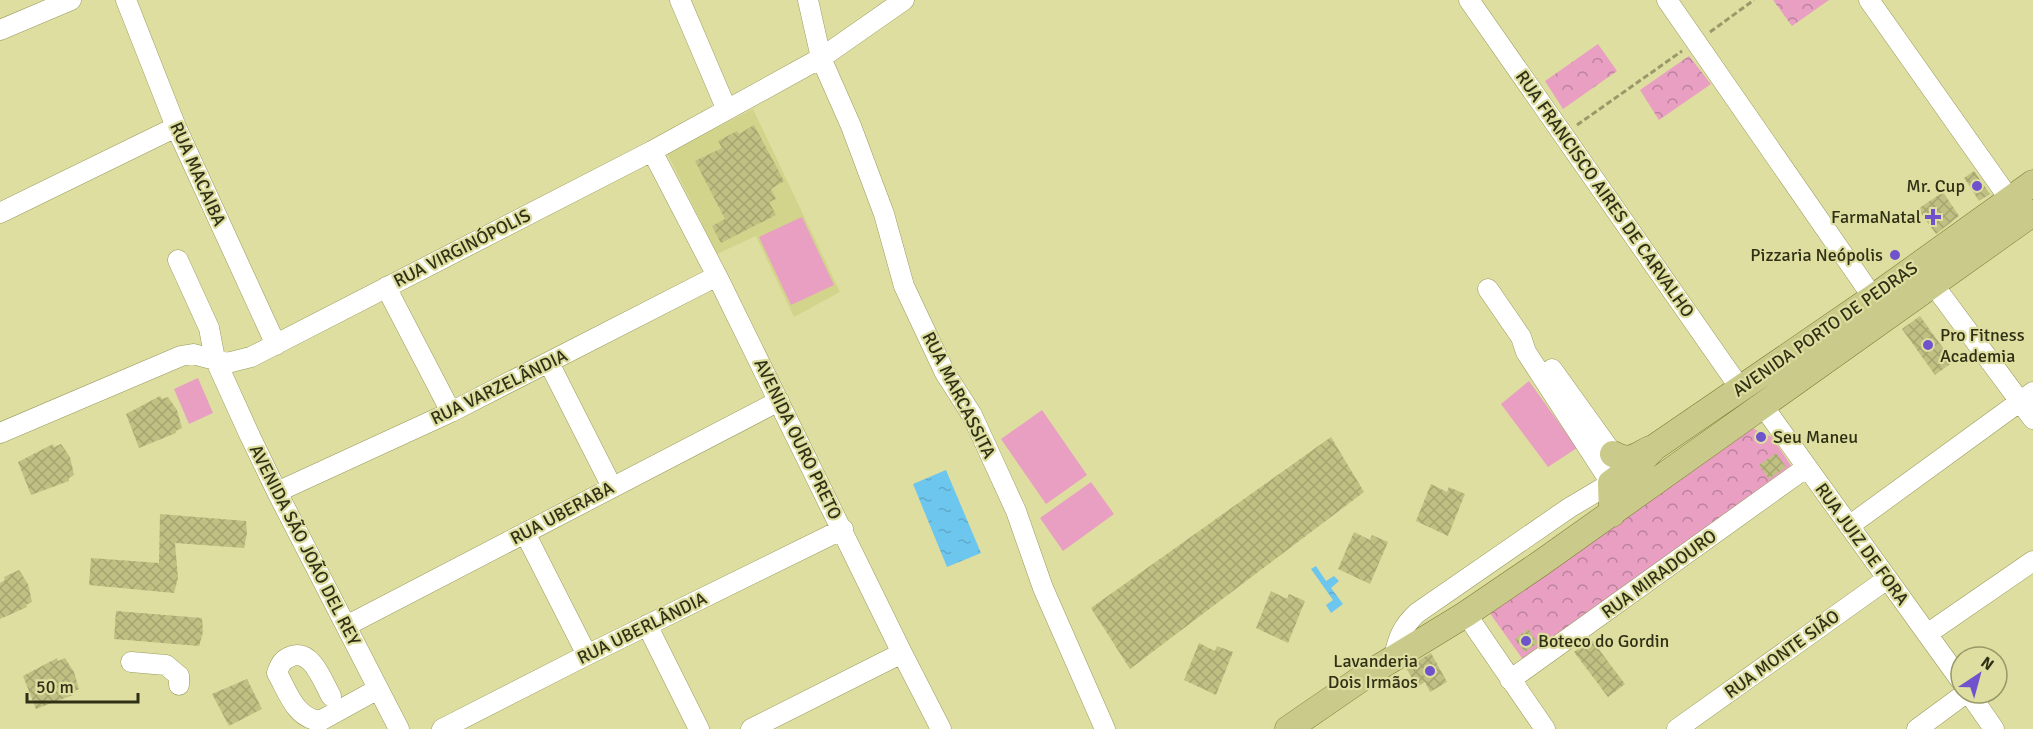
<svg xmlns="http://www.w3.org/2000/svg" width="2033" height="729" font-family="Signika,sans-serif">
  <defs>
    <pattern id="forest-crowns" width="20" height="18" patternUnits="userSpaceOnUse" patternTransform="scale(1.5)"><rect width="20" height="18" fill="#e89fc2"/><path d="M2 6a3 3 0 1 1 6 0M12 15a3 3 0 1 1 6 0" fill="none" stroke="#bc829d"/></pattern>
    <pattern id="water-ripples" width="26" height="14" patternUnits="userSpaceOnUse" patternTransform="scale(1.5)"><rect width="26" height="14" fill="#6dc6ee"/><path d="M2 4q2-2 4 0t4 0M15 11q2-2 4 0t4 0" fill="none" stroke="#5faacb"/></pattern>
    <pattern id="building-cross-hatch" width="8" height="8" patternUnits="userSpaceOnUse" patternTransform="scale(1.5)"><rect width="8" height="8" fill="#bfc082"/><path d="M0 0l8 8M0 8l8-8" fill="none" stroke="#a4a570"/></pattern>
  </defs>
  <rect width="100%" height="100%" fill="#ddde9f"/>
  <path fill="#d3d48c" d="M753 109 840 292 794 317 756 236 717 254 667 153Z"/>
  <path fill="url(#forest-crowns)" d="M1773 0H1829L1792 26Z
    M1598 44 1617 71 1563 109 1545 81Z
    M1689 56 1711 84 1659 120 1640 90Z
    M1752 428 1772 437 1794 470 1524 661 1489 612Z"/>
  <path fill="#e89fc2" d="M802 217 834 285 791 305 759 237Z
    M198 378 213 413 189 424 174 389Z
    M1529 381 1577 448 1548 467 1501 404Z
    M1042 410 1087 475 1046 504 1001 439Z
    M1091 482 1114 514 1063 551 1040 518Z"/>
  <path fill="url(#water-ripples)" d="M946 470 981 553 947 567 913 484Z
    M1316 566 1326 581 1334 576 1339 581 1331 588 1343 604 1331 613 1326 605 1333 600 1311 569Z"/>
  <path fill="url(#building-cross-hatch)" d="M754 125 784 181 771 189 776 199 769 202 776 215 721 243 712 226 725 219 695 161 722 148 718 141 737 131 739 134Z
    M1974 171 1990 194 1979 201 1964 178Z
    M1943 192 1959 216 1936 234 1918 209Z
    M1920 316 1953 362 1935 375 1902 329Z
    M160 396 162 399 168 397 177 410 182 428 176 431V433L139 448 126 414Z
    M1331 437 1364 492 1130 669 1091 608Z
    M53 444 54 447 61 444 70 457 74 475 69 478V481L31 495 18 462Z
    M1776 453 1786 467 1769 479 1759 465Z
    M1431 484 1447 492 1449 487 1465 494 1448 536 1416 521Z
    M160 514 246 521 247 533 244 548 175 543 178 578 174 593 89 585 91 558 159 563Z
    M1354 532 1370 540 1372 535 1388 542 1370 584 1338 569Z
    M19 570 28 584 32 602 26 605 27 607 0 619V583L5 580 4 577Z
    M1271 591 1287 599 1289 594 1305 601 1288 643 1256 628Z
    M116 611 202 618 203 632 199 646 114 639Z
    M1528 629 1538 643 1525 652 1515 639Z
    M1591 639 1625 684 1608 697 1574 652Z
    M1199 643 1215 651 1217 646 1233 652 1216 695 1184 680Z
    M1431 653 1447 682 1430 692 1425 682 1417 687 1406 668Z
    M57 658 58 661 65 658 74 672 79 689 73 692V695L36 709 23 676Z
    M247 679 262 709 229 726 212 694Z"/>
  <g fill="none" stroke-linecap="round" stroke-linejoin="round">
    <g stroke="#999a5d" stroke-width="21">
      <path id="minor" d="M126 0 176 127 276 345
        M680 0 726 108
        M808 0 821 58 851 126 884 214 904 286 945 373 972 415 1016 511 1043 588 1105 729
        M1469 0 1740 388
        M1667 0 1881 309
        M1869 0 2018 211
        M0 30 71 0
        M652 151 717 276 902 653 941 729
        M0 213 176 127
        M178 260 209 328 215 359 250 436 277 492 399 729
        M1933 284 2033 419
        M386 287 451 412
        M549 363 612 487
        M1552 369 1613 454
        M1763 406 1961 681
        M0 433 181 356 193 354 227 363 251 357 652 151 821 58 904 0
        M277 492 451 412 717 276
        M1849 526 2033 392
        M525 533 587 655
        M1466 614 1545 729
        M647 625 699 729
        M346 626 779 401
        M1927 634 2033 561
        M1394 657C1398 638 1402 627 1417 613L1569 508 1611 483 1526 352 1521 337 1488 289
        M131 662 166 665 179 676V685
        M1510 680 1807 467
        M1969 693 1994 729
        M331 696C323 682 312 649 292 656 283 659 280 664 277 673 288 692 295 718 320 721L378 689
        M442 729 587 655 843 529
        M751 729 902 653
        M1677 729 1887 579
        M1917 729 1966 693"/>
    </g>
    <g stroke="#7d7d30" stroke-width="27">
      <path id="major" d="M1613 454C1630 463 1634 457 1650 449
        M1612 514 1611 483 1641 461 1655 447 1874 297 2033 183
        M1288 729 1368 674 1466 614 1541 563 2033 213"/>
    </g>
    <path stroke="#999969" stroke-width="3" stroke-dasharray="6 3" stroke-linecap="butt" d="M1710 32 1754 0
      M1577 125 1682 51"/>
    <use href="#minor" stroke="#fff" stroke-width="20"/>
    <use href="#major" stroke="#caca8b" stroke-width="26"/>
  </g>
  <g fill="#6e53cd" stroke="#ddde9f" stroke-width="2">
    <circle cx="1977" cy="186" r="6"/>
    <path d="M1930 208h6v6h6v6h-6v6h-6v-6h-6v-6h6z"/>
    <circle cx="1895" cy="255" r="6"/>
    <circle cx="1928" cy="345" r="6"/>
    <circle cx="1761" cy="437" r="6"/>
    <circle cx="1526" cy="641" r="6"/>
    <circle cx="1430" cy="671" r="6"/>
  </g>
  <g text-anchor="middle" dominant-baseline="central" stroke-width="4.5" stroke-linejoin="round" paint-order="stroke">
    <g font-size="18" fill="#303016" stroke="#ddde9f">
      <text transform="translate(198 174) rotate(66)">RUA MACAIBA</text>
      <text transform="translate(1605 194) rotate(55)">RUA FRANCISCO AIRES DE CARVALHO</text>
      <text transform="translate(462 248) rotate(-27)">RUA VIRGINÓPOLIS</text>
      <text transform="translate(1825 329) rotate(-35)">AVENIDA PORTO DE PEDRAS</text>
      <text transform="translate(499 387) rotate(-26)">RUA VARZELÂNDIA</text>
      <text transform="translate(959 395) rotate(63)">RUA MARCASSITA</text>
      <text transform="translate(798 439) rotate(64)">AVENIDA OURO PRETO</text>
      <text transform="translate(562 513) rotate(-28)">RUA UBERABA</text>
      <text transform="translate(1862 544) rotate(54)">RUA JUIZ DE FORA</text>
      <text transform="translate(305 545) rotate(63)">AVENIDA SÃO JOÃO DEL REY</text>
      <text transform="translate(1659 574) rotate(-36)">RUA MIRADOURO</text>
      <text transform="translate(642 628) rotate(-26)">RUA UBERLÂNDIA</text>
      <text transform="translate(1782 654) rotate(-36)">RUA MONTE SIÃO</text>
    </g>
    <g font-size="18" fill="#303016" stroke="#ddde9f" text-anchor="end">
      <text x="1965" y="186">Mr. Cup</text>
      <text x="1921" y="217">FarmaNatal</text>
      <text x="1883" y="255">Pizzaria Neópolis</text>
      <text x="1940" y="335" text-anchor="start">Pro Fitness<tspan x="1940" dy="21">Academia</tspan></text>
      <text x="1773" y="437" text-anchor="start">Seu Maneu</text>
      <text x="1538" y="641" text-anchor="start">Boteco do Gordin</text>
      <text x="1418" y="661">Lavanderia<tspan x="1418" dy="21">Dois Irmãos</tspan></text>
    </g>
  </g>
  <g transform="translate(1979 675) rotate(36)"><circle r="28" fill="#ddde9f" stroke="#989868" stroke-width="1.5"/>
  <path d="M0-4.5L10 22L0 15L-10 22Z" fill="#6e53cd"/>
  <text y="-9" font-size="16" font-weight="bold" text-anchor="middle" fill="#303016">N</text>
  </g>
  <path d="M27 693v9h111v-9" fill="none" stroke="#303016" stroke-width="3"/>
  <text x="36" y="693" font-size="18" fill="#303016" stroke="#ddde9f" stroke-width="4.5" paint-order="stroke">50 m</text>
</svg>
